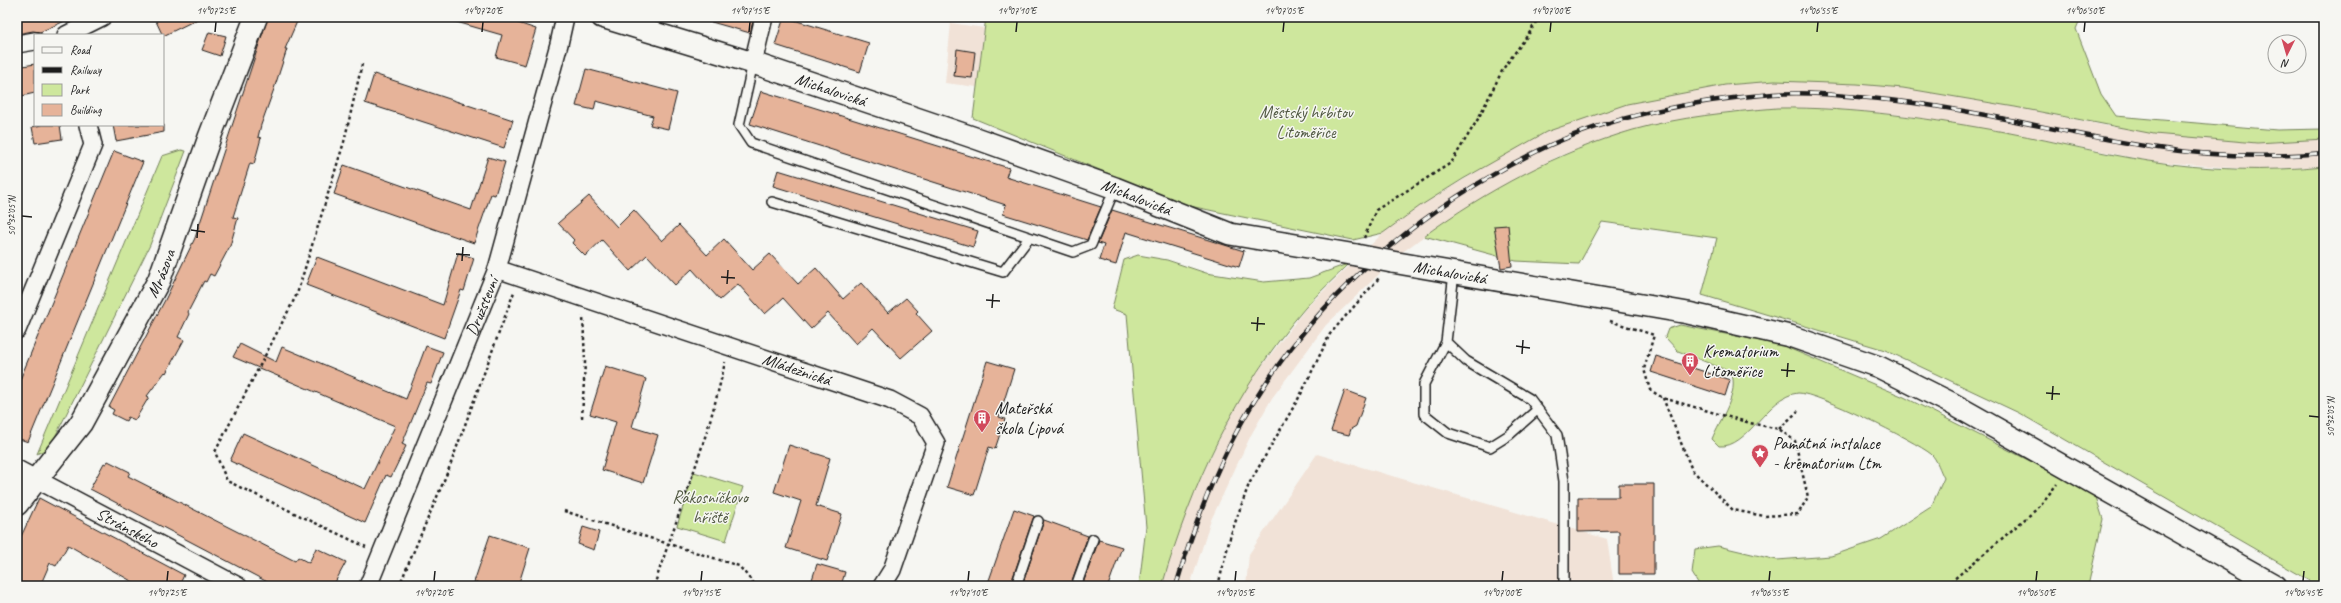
<svg xmlns="http://www.w3.org/2000/svg" width="2341" height="603" font-family="Caveat,sans-serif">
  <rect width="100%" height="100%" fill="#f6f6f2"/>
  <filter id="ink" filterUnits="userSpaceOnUse"><feTurbulence type="fractalNoise" baseFrequency=".025" numOctaves="2"/><feDisplacementMap in="SourceGraphic" scale="8" xChannelSelector="R" yChannelSelector="G"/><feConvolveMatrix kernelMatrix="1 2 1 2 8 2 1 2 1" color-interpolation-filters="sRGB"/></filter>
  <g filter="url(#ink)">
    <path fill="#f1e2d7" d="M951 23 984 28 977 87 945 83Z
      M1814 80 1903 88 2015 107 2107 126 2256 143 2324 139V166L2256 170 2150 161 2010 133 1900 115 1813 108H1777L1729 112 1634 130 1591 144 1557 157 1517 178 1435 228 1400 254 1326 325 1272 398 1251 435 1211 520 1190 586H1162L1186 510 1227 422 1249 383 1306 308 1383 233 1420 206 1504 155 1546 132 1582 119 1627 104 1725 85 1775 81Z
      M1317 454 1607 539 1614 586H1246L1249 554Z"/>
    <path fill="#cee79d" stroke="#75825c" d="M986 17H2081L2076 29 2101 94 2116 116 2277 130 2324 129V139L2257 143 2154 134 2015 107 1903 88 1857 84 1775 81 1725 85 1627 104 1546 132 1463 179 1420 206 1383 233 1353 240 1185 205 973 118Z
      M1777 108C1855 107 1933 119 2010 133 2057 142 2103 154 2149 161 2206 170 2267 172 2324 166V586H2319L2019 413 1885 350 1702 295 1717 238 1602 222 1579 264 1516 261 1424 236C1487 190 1558 152 1633 130 1679 117 1729 112 1777 108Z
      M181 150 186 151 150 245 50 447 37 454 162 156Z
      M1138 255 1167 260 1206 273 1264 282 1309 278 1350 263C1335 278 1319 292 1305 308 1235 390 1192 484 1162 586H1139L1146 527 1127 314 1112 309 1124 260Z
      M1680 325 1781 345 1904 397 2095 494 2103 519 2088 586H1700L1692 573 1695 549 1718 546 1777 560 1831 556 1881 539 1931 507 1944 478C1940 471 1937 459 1931 454 1915 441 1816 392 1798 393 1767 396 1748 449 1719 446L1712 439C1720 419 1740 393 1731 372L1678 351 1665 337 1668 329Z
      M694 472 743 487 726 541 677 526Z"/>
    <path fill="#e6b399" stroke="#1c1c1c" d="M17 17H74L40 32 33 31 17 34Z
      M154 17H202L163 36Z
      M268 17H299L285 49H287L274 89 261 125 258 137 261 138 254 164 250 163 233 217 238 218 230 246 214 276 210 274 206 282 204 281 188 312 189 314 178 337 184 340 166 373 165 372 147 396 149 397 135 420 128 417 126 421 112 414 114 410 109 407 165 300 195 238Z
      M454 17H510L509 20 536 29 525 65 496 57 502 35 453 21Z
      M708 17H754L750 33 708 21Z
      M784 17 869 43 860 72 775 45Z
      M209 32 226 36 220 56 202 50Z
      M957 49 975 52 972 78 954 76Z
      M35 64V93L17 97V67Z
      M586 69 677 93 668 129 650 125 653 116 596 101 594 110 576 106Z
      M374 74 513 120 504 148 365 103Z
      M761 91 1009 168 1006 177 1101 207 1087 240 1003 214 1006 205 750 124Z
      M42 125H60L62 139 35 143 32 127Z
      M113 125H164V132L116 141Z
      M114 151 143 162 28 442 17 438V387Z
      M488 157 505 162 495 195 491 194 474 243 334 194 344 165 471 210Z
      M778 170 978 231 973 247 773 186Z
      M589 196 617 227 634 210 662 241 679 225 707 255 724 239 752 270 770 254 798 284 816 268 843 299 861 283 888 313 906 298 918 311 916 313 932 331 901 358 873 328 856 344 828 313 811 329 783 298 765 314 738 284 720 300 692 269 675 285 647 255 630 271 602 240 585 256 572 243 574 240 558 223Z
      M1112 210 1244 251 1239 267 1126 232 1116 265 1099 260 1104 245 1098 243Z
      M1508 225 1512 266 1501 268 1494 226Z
      M458 253 474 258 464 291 461 290 444 338 306 285 317 257 443 305Z
      M240 344 276 362 282 347 406 399 426 346 443 352 431 384 427 383 402 444 406 446 391 477 386 475 365 523 230 461 243 433 365 489 395 426 233 357Z
      M1656 356 1730 380 1725 396 1651 372Z
      M987 361 1014 369 999 417 1005 419 995 449 989 447 974 495 947 487Z
      M605 366 646 379 632 427 658 435 643 483 602 470 616 422 590 414Z
      M1345 390 1366 398 1356 426 1351 429 1349 435 1331 431Z
      M789 445 830 458 816 506 842 514 827 561 786 548 801 501 774 492Z
      M108 461 130 472 128 476 295 561 298 557 309 563 316 548 346 562 333 586H275L90 489 104 463 106 464Z
      M1619 484H1654V574H1619V531L1578 532V497H1619Z
      M39 498 184 575 179 586H140L68 545 56 566 50 563 40 586H17V545Z
      M1014 509 1034 516 1010 586H987Z
      M1044 520 1088 536 1070 586H1022Z
      M583 527 599 532 594 550 578 544Z
      M490 535 530 548 518 586H485L474 582Z
      M1099 540 1122 547 1108 586H1082Z
      M817 564 845 572 841 586H810Z"/>
    <g fill="none" stroke-linecap="round" stroke-linejoin="round">
      <g stroke="#1c1c1c" stroke-width="12">
        <path id="service" d="M753 63 739 125 751 143 1073 252 1091 245 1115 188
          M772 202 1003 272 1029 238
          M1454 273 1446 342 1466 361 1530 399 1557 435 1564 481V586
          M1446 342 1424 384V414L1448 433 1490 447 1509 435 1537 410
          M1016 586 1038 521
          M1076 586 1093 539"/>
      </g>
      <g stroke="#1c1c1c" stroke-width="20">
        <g id="minor">
          <path d="M66 35 102 17"/>
          <path d="M17 44 35 41"/>
          <path d="M753 63 764 17"/>
          <path id="s1" d="M497 269 890 400 920 416 936 443 892 570 882 586"/>
          <path d="M17 330 93 145 88 125"/>
          <path id="s2" d="M17 469 238 586"/>
          <path id="s3" d="M368 586 497 269 559 44 565 17"/>
        </g>
      </g>
      <g stroke="#1c1c1c" stroke-width="24">
        <g id="tertiary">
          <path id="s4" d="M602 17 753 63 978 139 1115 188 1230 234 1356 255"/>
          <path id="s5" d="M1392 262 1688 313 1790 336 1879 367 1951 403 2276 586"/>
        </g>
      </g>
      <g stroke="#1c1c1c" stroke-width="25">
        <g id="secondary">
          <path id="s6" d="M17 504 81 423 159 280 210 136 256 17"/>
        </g>
      </g>
      <path stroke="#1c1c1c" stroke-width="2.5" stroke-dasharray="3 3" stroke-linecap="butt" d="M362 64 344 142 297 294 215 452 227 481 366 547
        M1364 238 1376 210 1451 163 1478 119 1503 69 1530 32 1539 17
        M1610 321 1654 335 1644 369 1650 390 1663 398 1750 423 1779 429 1795 441 1808 497 1798 514 1764 516 1733 510 1692 470 1663 398
        M582 418 585 362 583 316
        M1779 429 1798 411
        M564 511 739 566 756 586
        M399 586 448 471 514 292
        M654 586C678 513 709 438 725 362
        M1218 586 1231 534 1249 484 1301 394 1330 334 1379 278
        M1946 586 2038 508 2057 484"/>
      <use href="#service" stroke="#f6f6f2" stroke-width="9"/>
      <use href="#minor" stroke="#f6f6f2" stroke-width="17"/>
      <use href="#tertiary" stroke="#f6f6f2" stroke-width="21"/>
      <use href="#secondary" stroke="#f6f6f2" stroke-width="22"/>
      <g stroke="#1c1c1c" stroke-width="4.5">
        <path id="rail" d="M1176 586C1196 518 1222 449 1262 389 1331 282 1435 199 1550 145 1618 114 1698 100 1773 94 1814 91 1857 97 1898 101 1983 111 2066 134 2151 147 2207 156 2267 158 2324 153"/>
      </g>
      <use href="#rail" stroke="#f6f6f2" stroke-width="3" stroke-dasharray="9" stroke-linecap="butt"/>
      <g stroke="#1c1c1c" stroke-width="24" stroke-linecap="butt">
        <path id="tertiary-bridge" d="M1356 255 1392 262"/>
      </g>
      <use href="#tertiary-bridge" stroke="#f6f6f2" stroke-width="21"/>
    </g>
  </g>
  <path fill="none" stroke="#1c1c1c" stroke-width="1.5" d="M215 32 216 22M482 32 483 22M749 32 750 22M1016 32 1017 22M1283 32 1284 22M1550 32 1551 22M1817 32 1818 22M2084 32 2085 22M22 216 32 217M191 230 205 232M197 238 198 224M456 254 470 255M462 261 463 247M721 277 735 278M727 284 728 270M986 300 1000 301M992 308 993 294M1251 323 1265 324M1257 331 1258 317M1516 346 1530 348M1522 354 1523 340M1781 370 1795 371M1787 377 1788 363M2046 393 2060 394M2052 400 2053 386M2309 416 2319 417M167 581 168 571M434 581 435 571M701 581 702 571M968 581 969 571M1235 581 1236 571M1502 581 1503 571M1769 581 1770 571M2036 581 2037 571M2303 581 2304 571"/>
  <defs>
    <g id="building-pin" transform="scale(0.9)"><path d="M0 17L-7.5 6A9.5 9.5 0 1 1 7.5 6Z" fill="#d1495b" stroke="#f6f6f2"/><path d="M-4-6H4V6H1V3H-1V6H-4ZM-2.5-4.3h1.7v1.8h-1.7ZM.8-4.3h1.7v1.8H.8ZM-2.5-1h1.7V.8h-1.7ZM.8-1h1.7V.8H.8Z" fill="#fff"/></g>
    <g id="sight-pin" transform="scale(0.9)"><path d="M0 17L-7.5 6A9.5 9.5 0 1 1 7.5 6Z" fill="#d1495b" stroke="#f6f6f2"/><path d="M0-6L1.8-2.2L6-1.7L2.9 1.2L3.7 5.4L0 3.3L-3.7 5.4L-2.9 1.2L-6-1.7L-1.8-2.2Z" fill="#fff"/></g>
  </defs>
  <g fill-rule="evenodd">
    <use href="#building-pin" x="1690" y="361"/>
    <use href="#building-pin" x="982" y="418"/>
    <use href="#sight-pin" x="1760" y="453"/>
  </g>
  <g text-anchor="middle" dominant-baseline="central" stroke-width="3" stroke-linejoin="round" paint-order="stroke">
    <g font-size="17" fill="#1c1c1c" stroke="#f6f6f2">
      <text stroke="none"><textPath href="#s4" startOffset="240">Michalovická</textPath></text>
      <text stroke="none"><textPath href="#s4" startOffset="564">Michalovická</textPath></text>
      <text stroke="none"><textPath href="#s5" startOffset="59">Michalovická</textPath></text>
      <text stroke="none"><textPath href="#s6" startOffset="273">Mrázova</textPath></text>
      <text stroke="none"><textPath href="#s3" startOffset="302">Družstevní</textPath></text>
      <text stroke="none"><textPath href="#s1" startOffset="316">Mládežnická</textPath></text>
      <text stroke="none"><textPath href="#s2" startOffset="125">Stránského</textPath></text>
    </g>
    <g font-size="17" fill="#515943" stroke="#f6f6f2">
      <text x="1306" y="112">Městský hřbitov<tspan x="1306" dy="20">Litoměřice</tspan></text>
      <text x="710" y="497">Rákosníčkovo<tspan x="710" dy="20">hřiště</tspan></text>
    </g>
    <g font-size="17" fill="#1c1c1c" stroke="#f6f6f2" text-anchor="start">
      <text x="1703" y="351">Krematorium<tspan x="1703" dy="20">Litoměřice</tspan></text>
      <text x="995" y="408">Mateřská<tspan x="995" dy="20">škola Lipová</tspan></text>
      <text x="1773" y="443">Památná instalace<tspan x="1773" dy="20">- krematorium Ltm</tspan></text>
    </g>
  </g>
  <rect width="2341" height="603" fill="none" stroke="#f6f6f2" stroke-width="44"/>
  <rect x="34" y="34" width="130" height="92" fill="#f6f6f2" stroke="#9f9f9c"/>
  <rect x="42" y="47" width="20" height="6" fill="#f6f6f2" stroke="#9f9f9c"/>
  <text x="70" y="54" font-size="12" fill="#1c1c1c">Road</text>
  <rect x="42" y="67" width="20" height="6" fill="#1c1c1c" stroke="#9f9f9c"/>
  <text x="70" y="74" font-size="12" fill="#1c1c1c">Railway</text>
  <rect x="42" y="84" width="20" height="12" fill="#cee79d" stroke="#9f9f9c"/>
  <text x="70" y="94" font-size="12" fill="#1c1c1c">Park</text>
  <rect x="42" y="104" width="20" height="12" fill="#e6b399" stroke="#9f9f9c"/>
  <text x="70" y="114" font-size="12" fill="#1c1c1c">Building</text>
  <g transform="translate(2287 54) rotate(185)"><circle r="19" fill="#f6f6f2" stroke="#9f9f9c"/>
  <path d="M0-3L7 15L0 10L-7 15Z" fill="#d1495b"/>
  <text y="-6" font-size="11" font-weight="bold" text-anchor="middle" fill="#1c1c1c">N</text>
  </g>
  <rect x="22" y="22" width="2297" height="559" fill="none" stroke="#1c1c1c" stroke-width="1.5"/>
  <g font-size="10" text-anchor="middle" fill="#1c1c1c">
    <text x="216" y="14">14°07'25"E</text>
    <text x="483" y="14">14°07'20"E</text>
    <text x="750" y="14">14°07'15"E</text>
    <text x="1017" y="14">14°07'10"E</text>
    <text x="1284" y="14">14°07'05"E</text>
    <text x="1551" y="14">14°07'00"E</text>
    <text x="1818" y="14">14°06'55"E</text>
    <text x="2085" y="14">14°06'50"E</text>
    <text transform="translate(11 216) rotate(-90)" y="4">50°32'05"N</text>
    <text transform="translate(2330 417) rotate(-90)" y="4">50°32'05"N</text>
    <text x="167" y="596">14°07'25"E</text>
    <text x="434" y="596">14°07'20"E</text>
    <text x="701" y="596">14°07'15"E</text>
    <text x="968" y="596">14°07'10"E</text>
    <text x="1235" y="596">14°07'05"E</text>
    <text x="1502" y="596">14°07'00"E</text>
    <text x="1769" y="596">14°06'55"E</text>
    <text x="2036" y="596">14°06'50"E</text>
    <text x="2303" y="596">14°06'45"E</text>
  </g>
</svg>
